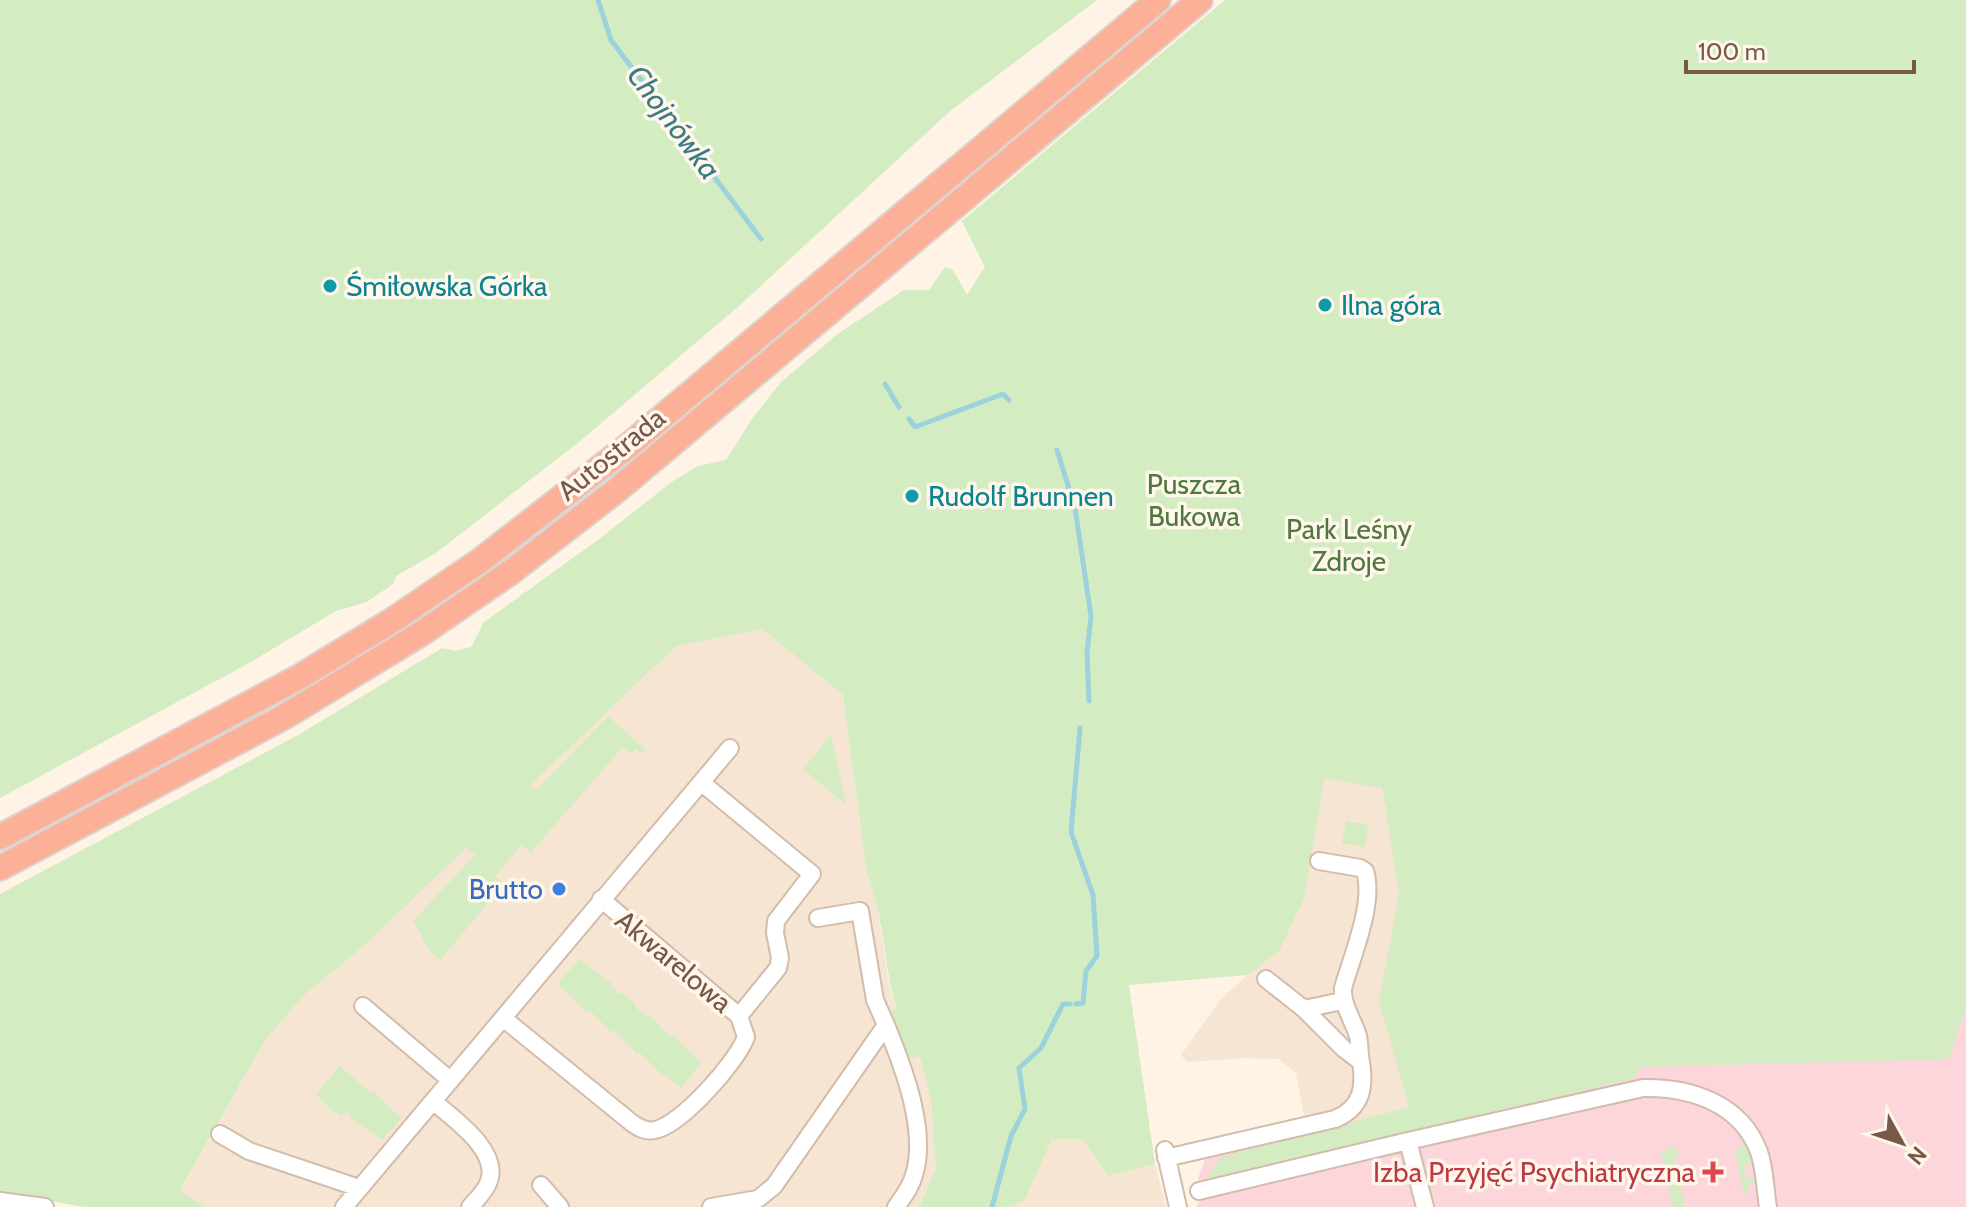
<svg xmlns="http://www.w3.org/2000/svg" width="1966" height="1207" font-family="Cabin,sans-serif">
  <rect width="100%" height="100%" fill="#fef3e4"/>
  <path fill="#f6e5d2" d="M762 629 843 695 867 874 875 895 890 989 897 1010 888 1013 908 1059 918 1055 931 1099 936 1168 919 1207H353L463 1053 334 1207H171L264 1042 303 996 366 944 676 646Z
    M1323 777 1381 787 1399 893 1379 1001 1409 1107 1329 1129 1304 1117 1296 1074 1279 1059 1246 1058 1187 1062 1181 1055 1220 1000 1247 975 1279 950 1304 899Z
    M1083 1138 1108 1176 1155 1164 1166 1207H1006L1024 1200 1052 1139Z"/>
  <path fill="#fcd6db" d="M1966 714V1207H1196L1201 1199 1198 1178 1206 1157 1329 1129 1409 1107 1379 1001 1399 893 1379 771Z"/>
  <path fill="#d3ecc1" d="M0 0H1097L949 112 739 306 579 442 436 553 396 576 393 584 367 602 336 611 249 663 0 798Z
    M1225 0H1966V1007L1948 1059 1640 1067 1635 1078 1206 1179 1221 1157 1409 1107 1379 1001 1399 893 1382 788 1324 778 1304 899 1279 951 1247 975 1129 985 1155 1164 1108 1176 1083 1139H1052L1024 1201 1006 1207H919L936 1168 931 1099 919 1056 907 1059 887 1013 897 1009C883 965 885 917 867 874L843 695 762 629 676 646 531 785 537 790 608 716 646 750 642 753 636 749 632 754 623 747 531 852 522 845 495 876 504 884 440 960 430 951 413 921 475 855 466 848 366 944 303 996 264 1042 180 1190 204 1207H85L0 1192V894L300 734 442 648 455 651 471 647 484 622 598 540 673 481 698 466 726 460 752 419 781 382 839 333 904 290H929L945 267 953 270 967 295 985 267 962 221Z
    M831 735 846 805 803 769Z
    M1346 821 1368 825 1365 847 1342 843Z
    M579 959 611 983 610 985 620 994 622 993 636 1004 635 1007 646 1016 648 1014 661 1026 660 1028 671 1037 673 1035 701 1063 681 1088 664 1074 662 1075 639 1052 637 1054 614 1031 612 1033 589 1010 587 1012 558 984Z
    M340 1066 370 1092 372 1090 401 1118 382 1140 349 1117 351 1115 346 1111 341 1116 336 1111 334 1113 316 1094Z
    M1676 1146 1679 1156 1674 1157 1685 1207H1673L1661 1152Z
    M1744 1146 1754 1156V1163L1744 1166 1746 1179 1754 1178 1757 1181 1755 1184 1747 1185 1748 1194 1744 1195 1736 1156 1734 1155 1738 1148Z"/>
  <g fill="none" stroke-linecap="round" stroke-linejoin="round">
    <path stroke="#9cd2db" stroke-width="5" d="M598 0 611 40 761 239
      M885 384 899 407
      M909 419 915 427 1003 394 1009 400
      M1057 450 1075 508 1091 616 1087 653 1089 701
      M1076 1004 1083 1003 1086 971 1097 956 1093 895 1071 832 1080 728
      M992 1207 1011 1136 1025 1109 1019 1068 1041 1048 1063 1004H1070"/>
    <g stroke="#d2bcac" stroke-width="20">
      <path id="minor" d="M702 783 812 874 776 921 775 933 780 958 778 968 739 1016
        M818 918 860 911 875 1000 886 1025
        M1266 979 1304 1009 1342 1001
        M363 1006 450 1080
        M1304 1009 1344 1049 1361 1062
        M503 1018 632 1123C639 1128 646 1132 655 1130 681 1125 737 1062 746 1037L739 1016 601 899
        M433 1101C452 1118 500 1150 489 1181 486 1191 476 1200 470 1207
        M220 1134 249 1151 359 1188
        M1408 1141 1643 1088C1690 1087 1741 1103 1759 1152 1765 1169 1765 1189 1768 1207
        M1165 1150 1178 1207
        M1166 1158 1335 1119C1362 1108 1365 1087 1361 1062 1359 1053 1360 1045 1358 1036 1353 1019 1342 1006 1343 988 1352 956 1375 903 1365 871L1360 868 1319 861
        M541 1185 560 1207
        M1199 1191 1408 1141 1425 1207
        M0 1201 45 1207
        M344 1207 730 748
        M711 1207 758 1199 774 1186 886 1025C903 1066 928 1131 914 1175 911 1187 903 1197 896 1207"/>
    </g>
    <g stroke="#dcd4cf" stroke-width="28">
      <path id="highway" d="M0 837 301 676 393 620 481 560 629 445 1158 0
        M0 868 284 717 422 633 511 572 617 490 1200 0"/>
    </g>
    <use href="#minor" stroke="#fff" stroke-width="16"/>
    <use href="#highway" stroke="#fcb097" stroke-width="24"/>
  </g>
  <g fill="#0f9aa8" stroke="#fff7ec" stroke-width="3">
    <circle cx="330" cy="286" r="8"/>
    <circle cx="1325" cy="305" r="8"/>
    <circle cx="912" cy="496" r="8"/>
  </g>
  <circle fill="#3f7fe0" stroke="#fff7ec" stroke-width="3" cx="559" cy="889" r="8"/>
  <path fill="#e0444e" stroke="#fff7ec" stroke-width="3" d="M1709 1160h8v8h8v8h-8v8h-8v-8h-8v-8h8z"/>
  <g text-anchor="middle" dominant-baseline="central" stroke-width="7" stroke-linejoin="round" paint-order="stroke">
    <g font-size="28" fill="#0d838f" stroke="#fff7ec" text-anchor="start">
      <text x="346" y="286">Śmiłowska Górka</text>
      <text x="1341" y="305">Ilna góra</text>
      <text x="928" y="496">Rudolf Brunnen</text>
    </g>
    <g font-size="28" fill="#785847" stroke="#fff7ec">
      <text transform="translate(611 454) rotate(-39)">Autostrada</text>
      <text transform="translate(674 961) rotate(40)">Akwarelowa</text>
    </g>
    <g font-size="28" fill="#4e793c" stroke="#fff7ec">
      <text x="1194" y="484">Puszcza<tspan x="1194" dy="32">Bukowa</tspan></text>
      <text x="1349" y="529">Park Leśny<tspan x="1349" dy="32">Zdroje</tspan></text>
    </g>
    <g font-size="28" fill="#366cbe" stroke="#fff7ec" text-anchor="end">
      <text x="543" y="889">Brutto</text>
    </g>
    <g font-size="28" fill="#be3a42" stroke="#fff7ec" text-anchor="end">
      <text x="1695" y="1172">Izba Przyjęć Psychiatryczna</text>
    </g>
    <g font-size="30" font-style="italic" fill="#3c7b86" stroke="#fff7ec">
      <text transform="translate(674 122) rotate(53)">Chojnówka</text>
    </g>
  </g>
  <g transform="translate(1902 1143) rotate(130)" stroke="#fff7ec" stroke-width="6" paint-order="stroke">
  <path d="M0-6L14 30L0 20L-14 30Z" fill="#785847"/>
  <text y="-12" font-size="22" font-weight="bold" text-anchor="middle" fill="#785847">N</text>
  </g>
  <path d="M1686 60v12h228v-12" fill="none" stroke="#785847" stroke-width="4"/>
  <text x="1698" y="60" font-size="24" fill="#785847" stroke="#fff7ec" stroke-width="6" paint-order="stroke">100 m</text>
</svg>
